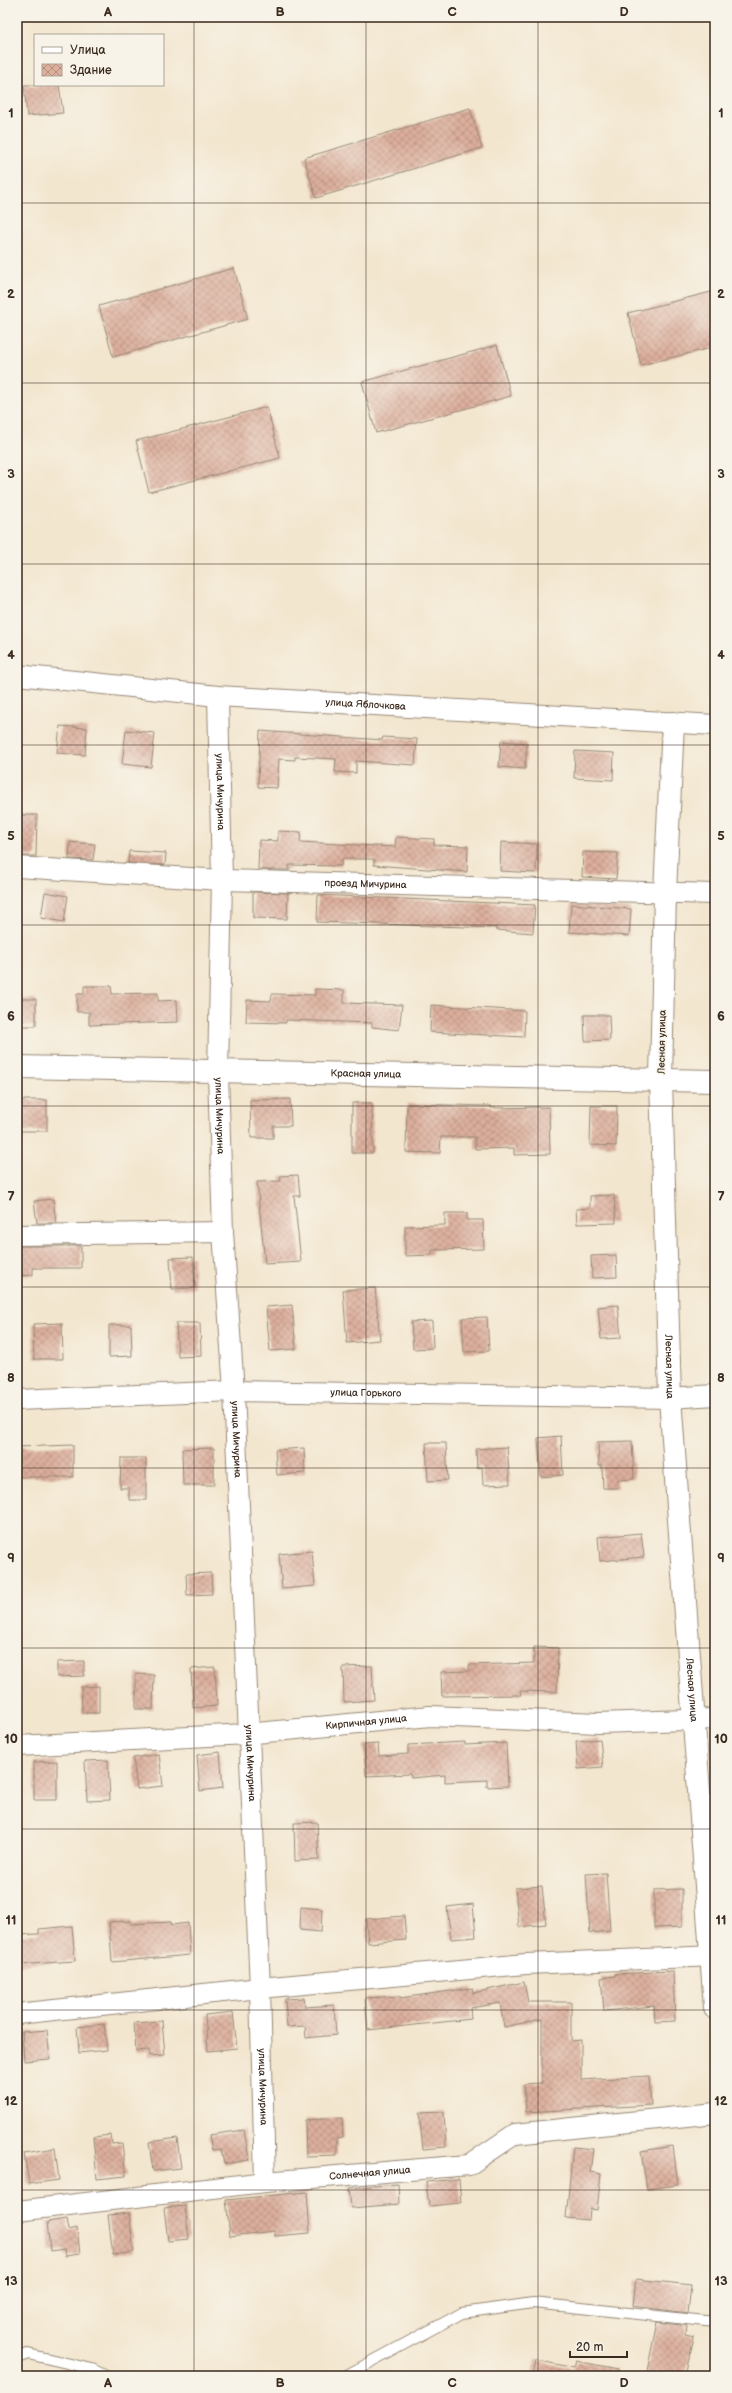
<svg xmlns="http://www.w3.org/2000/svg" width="732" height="2393" font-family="'Balsamiq Sans',sans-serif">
  <defs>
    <pattern id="building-cross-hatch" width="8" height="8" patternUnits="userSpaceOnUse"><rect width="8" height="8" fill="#ddaf9d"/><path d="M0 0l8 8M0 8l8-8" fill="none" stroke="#b48f7f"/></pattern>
  </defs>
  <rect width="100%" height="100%" fill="#f7f3e8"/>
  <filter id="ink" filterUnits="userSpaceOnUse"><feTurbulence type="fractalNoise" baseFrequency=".025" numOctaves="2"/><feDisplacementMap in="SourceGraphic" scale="8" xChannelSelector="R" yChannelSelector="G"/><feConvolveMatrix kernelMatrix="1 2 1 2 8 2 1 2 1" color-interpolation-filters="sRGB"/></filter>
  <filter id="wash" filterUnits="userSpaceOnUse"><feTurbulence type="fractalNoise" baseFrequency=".012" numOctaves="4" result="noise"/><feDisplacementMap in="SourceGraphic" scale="16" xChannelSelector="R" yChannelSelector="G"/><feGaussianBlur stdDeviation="0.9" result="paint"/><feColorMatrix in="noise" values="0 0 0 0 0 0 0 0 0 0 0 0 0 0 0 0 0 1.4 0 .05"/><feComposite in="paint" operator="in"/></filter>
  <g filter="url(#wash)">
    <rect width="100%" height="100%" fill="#f3e6cf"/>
    <g id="blocks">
      <path fill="url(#building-cross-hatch)" d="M24 85H59L63 113 27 116Z
        M470 108 482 148 316 198 304 158Z
        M234 268 248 319 113 357 99 306Z
        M715 291V347L641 365 628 313Z
        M497 345 511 396 376 433 362 382Z
        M267 407 280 458 149 492 136 441Z
        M60 726 87 728 85 755 57 753Z
        M126 730 155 733 151 767 122 764Z
        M260 731 382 740 383 737 417 739 415 765 356 761V773L335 772 336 759 295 757V760L279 759 277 788 258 787Z
        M501 741 527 743 525 769 499 767Z
        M575 751 614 753 613 780 574 778Z
        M17 815H37L36 856H17Z
        M278 831 301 832 300 842 395 847 396 837 434 839V845L468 846 467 872 374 865V859H342L341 866 289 865V870H258L259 840 278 841Z
        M70 842 95 844 93 860 69 859Z
        M501 842 537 844 536 873 500 871Z
        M129 851 166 853 165 865 128 863Z
        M583 852 618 853 616 879 582 877Z
        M45 892 68 896 64 922 41 918Z
        M253 892 288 893 287 919 253 918Z
        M318 895 535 905 533 933 496 930V928L317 922Z
        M571 904 631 909 629 936 569 932Z
        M84 986H111L112 994 158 993V1001L177 1000 178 1022 89 1025V1012H77V994H84Z
        M315 989 344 990V1003L402 1005 399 1030 372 1027V1023L286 1020V1023L246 1022 247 1000 271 1001 272 994 315 995Z
        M17 999H36V1026H17Z
        M431 1005 525 1011 524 1037 430 1032Z
        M584 1015H609L610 1040 585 1041Z
        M290 1099 291 1126H273V1138H251L250 1100Z
        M17 1100H47V1131H17Z
        M352 1103H372L373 1153H352Z
        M407 1104 491 1106V1108L549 1107 550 1154 514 1155V1148L475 1149V1137H441L440 1153 406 1152Z
        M591 1106H617L616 1146 590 1145Z
        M298 1175 300 1196H294L301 1262 265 1264 257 1182 281 1181 280 1176Z
        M614 1195 616 1223 577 1224 576 1209 590 1208V1196Z
        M53 1199 56 1223H37L34 1201Z
        M445 1213H467V1220H483L484 1249 432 1250V1255L405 1256V1226L445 1225Z
        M17 1246H81V1268H33V1275L17 1276Z
        M616 1255 617 1277 592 1278 591 1256Z
        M193 1257 195 1288 172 1289 170 1258Z
        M375 1288 380 1340 347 1343 343 1290Z
        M292 1305 296 1349 270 1351 266 1307Z
        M618 1305 621 1338 601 1339 598 1307Z
        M487 1317 489 1351 464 1352 462 1318Z
        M432 1321 433 1348 413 1349 411 1322Z
        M62 1323 63 1359H34L33 1324Z
        M176 1323H200L201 1356 178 1357Z
        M109 1325H131L132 1356 109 1357Z
        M561 1436 563 1475 541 1477 538 1438Z
        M632 1441 634 1479 617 1480 618 1488H603L602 1466H599L598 1442Z
        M426 1443H446L448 1480 428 1481Z
        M73 1445V1477H17V1447Z
        M507 1447 510 1484 483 1485 482 1467 477 1468 476 1449Z
        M214 1448V1485H183L182 1449Z
        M304 1448 305 1473 277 1475 275 1450Z
        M121 1458H146V1500H129V1488H120Z
        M641 1533 644 1557 600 1561 598 1537Z
        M312 1551 315 1586 282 1589 279 1554Z
        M211 1573 212 1594 187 1595 186 1574Z
        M534 1647 558 1648 557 1692 520 1691 521 1695 442 1696 441 1672 469 1671V1665L534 1663Z
        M84 1661V1676L57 1677V1662Z
        M372 1666 374 1700 344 1702 343 1667Z
        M215 1667 217 1706 193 1708 191 1669Z
        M136 1674 154 1675 153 1709H136Z
        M99 1686V1713H82L81 1687Z
        M600 1739 603 1767 578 1769 576 1741Z
        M465 1742V1745L506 1743 508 1786 487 1787V1780L445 1782V1775L411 1778 410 1774 366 1776 364 1745 378 1744 379 1756 408 1754V1745Z
        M220 1752 223 1788 200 1791 197 1755Z
        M159 1754 163 1786 137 1789 133 1758Z
        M108 1760 110 1800 87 1801 85 1761Z
        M57 1761V1800H34V1762Z
        M317 1822 319 1860 295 1861 294 1823Z
        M606 1873 610 1931 590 1933 586 1874Z
        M542 1886 546 1924 519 1927 515 1888Z
        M682 1889V1927L654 1928V1890Z
        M473 1904 476 1937 451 1939 447 1907Z
        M301 1907 322 1909 321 1932 300 1930Z
        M404 1916 406 1940 368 1943 366 1919Z
        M131 1921V1924L171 1922V1925L188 1923 190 1955 112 1962 109 1922Z
        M72 1926 75 1961 17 1965V1935L39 1934V1929Z
        M673 1971 675 2021 655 2022 654 2006 604 2011 601 1978 615 1976V1974Z
        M524 1982 528 2002H571V2041L581 2040V2080L649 2076 651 2105 526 2112 524 2084 542 2083V2019L504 2027 500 2003 470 2008 471 2019 368 2030 365 1998 400 1996V1998L472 1988 473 1993Z
        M304 1998 305 2007 334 2005 336 2035 306 2038 305 2026 287 2027 285 1999Z
        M233 2012 237 2048 208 2051 205 2015Z
        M162 2021 165 2055 149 2056V2050L136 2051 134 2023Z
        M104 2024 107 2050 79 2053 77 2027Z
        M47 2030 50 2059 24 2061 22 2032Z
        M444 2112 446 2147 423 2149 419 2113Z
        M342 2118 343 2137 337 2138V2155L306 2156 305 2120Z
        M244 2130 249 2160 224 2164 221 2149 212 2150 209 2135Z
        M111 2135 112 2144 122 2143 126 2176 97 2179 93 2137Z
        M177 2138 181 2168 153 2171 149 2142Z
        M673 2146 678 2185 647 2189 641 2151Z
        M573 2147 593 2149 590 2172 601 2174 597 2210 590 2209 589 2220 566 2218Z
        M55 2148 59 2180 29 2184 24 2153Z
        M459 2179 461 2203 429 2206 426 2182Z
        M398 2184 399 2204 351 2208 349 2188Z
        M307 2192 310 2233 275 2236V2231L230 2236 226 2200Z
        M185 2206 189 2239 168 2241 164 2208Z
        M129 2213 134 2252 113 2255 108 2215Z
        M67 2219 69 2230 77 2228 80 2254 65 2256 64 2249 50 2251 47 2222Z
        M636 2279 691 2285 688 2313 633 2306Z
        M657 2322 686 2326 685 2335 694 2337 685 2376H646Z
        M536 2360 574 2368 576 2361 617 2369 616 2376H533Z"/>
    </g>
  </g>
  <g filter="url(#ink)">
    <use href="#blocks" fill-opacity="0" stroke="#978876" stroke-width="1"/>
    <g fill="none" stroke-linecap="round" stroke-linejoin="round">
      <g stroke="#978876" stroke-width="12">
        <path id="lane" d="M17 2358 28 2354 92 2369 106 2376
          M345 2376 462 2313 533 2303 715 2322"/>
      </g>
      <g stroke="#978876" stroke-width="22">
        <g id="street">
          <path id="s1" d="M17 675 218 696 715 725"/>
          <path id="s2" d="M218 696 222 880 218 1073 223 1232 234 1391 260 1988 265 2182"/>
          <path id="s3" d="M17 867 222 880 715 894"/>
          <path d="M17 1235 223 1232"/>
          <path id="s4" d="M17 1400 234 1391 670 1398 715 1395"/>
          <path id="s5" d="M17 1746 247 1734 430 1716 599 1723 715 1719"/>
          <path d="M17 2014 260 1988 526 1964 715 1956"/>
          <path id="s6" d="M17 2211 265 2182 469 2165 515 2134 715 2113"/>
        </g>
      </g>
      <g stroke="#978876" stroke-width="24">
        <g id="secondary">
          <path id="s7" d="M673 723 665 892 661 1079 670 1398 715 2008"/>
          <path id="s8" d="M17 1067 715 1081"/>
        </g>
      </g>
      <use href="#lane" stroke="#fff" stroke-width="10"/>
      <use href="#street" stroke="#fff" stroke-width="20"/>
      <use href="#secondary" stroke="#fff" stroke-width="22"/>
    </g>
  </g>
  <path fill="none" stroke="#3b2a1e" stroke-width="1" stroke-opacity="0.55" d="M194 17V2376M366 17V2376M538 17V2376M17 203H715M17 383H715M17 564H715M17 745H715M17 925H715M17 1106H715M17 1287H715M17 1468H715M17 1648H715M17 1829H715M17 2010H715M17 2190H715"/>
  <g text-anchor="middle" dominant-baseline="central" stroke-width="3" stroke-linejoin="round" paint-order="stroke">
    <g font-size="10" fill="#3b2a1e" stroke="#f7f3e8">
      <text stroke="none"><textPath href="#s1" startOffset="350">улица Яблочкова</textPath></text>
      <text stroke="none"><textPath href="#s2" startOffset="96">улица Мичурина</textPath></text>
      <text stroke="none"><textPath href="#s3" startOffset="349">проезд Мичурина</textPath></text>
      <text transform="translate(662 1042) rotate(-89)">Лесная улица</text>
      <text stroke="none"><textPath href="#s8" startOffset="349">Красная улица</textPath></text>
      <text stroke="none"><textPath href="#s2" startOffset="420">улица Мичурина</textPath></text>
      <text stroke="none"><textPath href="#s7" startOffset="644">Лесная улица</textPath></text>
      <text stroke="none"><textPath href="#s4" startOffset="349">улица Горького</textPath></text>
      <text stroke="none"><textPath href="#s2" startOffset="744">улица Мичурина</textPath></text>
      <text stroke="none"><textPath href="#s7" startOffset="968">Лесная улица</textPath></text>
      <text stroke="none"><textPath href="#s5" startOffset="350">Кирпичная улица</textPath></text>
      <text stroke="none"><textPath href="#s2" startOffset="1068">улица Мичурина</textPath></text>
      <text stroke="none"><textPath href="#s2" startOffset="1392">улица Мичурина</textPath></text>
      <text stroke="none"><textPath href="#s6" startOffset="355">Солнечная улица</textPath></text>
    </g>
  </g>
  <rect width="732" height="2393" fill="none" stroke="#f7f3e8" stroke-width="44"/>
  <rect x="34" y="34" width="130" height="52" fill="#f7f3e8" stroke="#aca397"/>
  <rect x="42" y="47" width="20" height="6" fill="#ffffff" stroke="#aca397"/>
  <text x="70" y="54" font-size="12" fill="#3b2a1e">Улица</text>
  <rect x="42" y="64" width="20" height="12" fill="url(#building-cross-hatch)" stroke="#aca397"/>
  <text x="70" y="74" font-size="12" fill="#3b2a1e">Здание</text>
  <path d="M570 2351v6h57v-6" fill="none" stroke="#3b2a1e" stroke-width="2"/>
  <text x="576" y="2351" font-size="12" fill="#3b2a1e" stroke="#f7f3e8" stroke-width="3" paint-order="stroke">20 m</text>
  <rect x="22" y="22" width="688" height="2349" fill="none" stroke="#3b2a1e" stroke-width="1.5"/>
  <g font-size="13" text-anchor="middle" font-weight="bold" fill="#3b2a1e">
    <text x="108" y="16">A</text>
    <text x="280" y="16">B</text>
    <text x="452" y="16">C</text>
    <text x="624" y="16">D</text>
    <text x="11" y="117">1</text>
    <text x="721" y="117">1</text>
    <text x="11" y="298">2</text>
    <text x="721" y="298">2</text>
    <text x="11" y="478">3</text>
    <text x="721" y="478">3</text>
    <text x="11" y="659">4</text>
    <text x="721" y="659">4</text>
    <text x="11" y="840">5</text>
    <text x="721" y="840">5</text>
    <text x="11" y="1020">6</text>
    <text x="721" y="1020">6</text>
    <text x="11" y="1201">7</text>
    <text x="721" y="1201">7</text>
    <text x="11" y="1382">8</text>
    <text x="721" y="1382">8</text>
    <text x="11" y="1562">9</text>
    <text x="721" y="1562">9</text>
    <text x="11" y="1743">10</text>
    <text x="721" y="1743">10</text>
    <text x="11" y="1924">11</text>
    <text x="721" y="1924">11</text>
    <text x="11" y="2105">12</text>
    <text x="721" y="2105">12</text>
    <text x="11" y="2285">13</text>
    <text x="721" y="2285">13</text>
    <text x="108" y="2387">A</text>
    <text x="280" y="2387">B</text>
    <text x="452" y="2387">C</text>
    <text x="624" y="2387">D</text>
  </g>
</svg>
